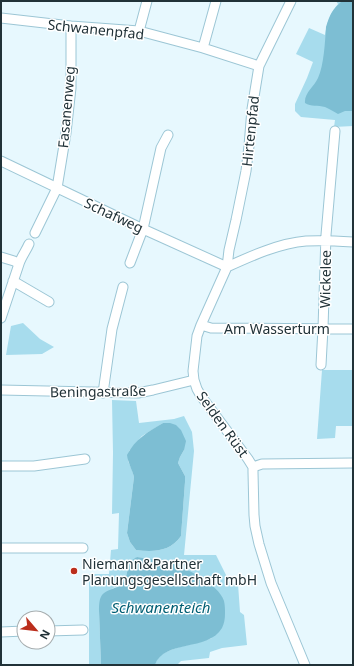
<svg xmlns="http://www.w3.org/2000/svg" width="354" height="666" font-family="'Noto Sans',sans-serif">
  <rect width="100%" height="100%" fill="#e7f8fe"/>
  <path fill="#a7dced" fill-rule="evenodd" d="M336 1H353V126L334 127 335 120 301 117 295 111V104L307 78 313 62 296 54 309 28 325 35C327 23 330 13 338 4Z
    M23 323 40 339 54 347 42 354 6 355 11 326Z
    M322 370H353V426H336L335 438 317 439Z
    M112 400 136 401 139 423 174 419 184 416 192 432 194 451 184 555H216L230 583 238 584 240 612 244 615 247 645 222 648 210 652 209 658 181 661 177 665H155C156 661 158 658 161 655 174 646 197 644 212 638L168 562 145 558 137 557 132 561 129 566 125 580 121 585 113 588 99 611 101 665H89V574H109L111 550 118 549 119 513 112 514 113 453ZM163 423 184 450 180 457 178 463 185 476V482L181 536C170 552 153 552 136 550L130 542 127 533 134 477 132 470 128 461 129 451 142 436Z"/>
  <path fill="#7dbed3" d="M342 1H353V111H345L338 114C334 112 330 109 325 107 318 105 311 107 305 103 304 93 314 87 318 78 324 65 325 42 326 27 330 14 332 10 342 1Z
    M163 423H170L176 425 181 430 186 441 184 450 180 457 178 463 185 476V482L181 536C170 552 153 552 136 550L130 542 127 533 134 477C132 469 128 463 127 455 135 439 148 432 163 423Z
    M137 557C147 558 158 560 168 562 184 567 219 584 224 601 225 605 225 610 225 614 225 619 224 624 222 628 208 652 164 639 155 665H101L99 611C99 606 99 599 102 595 107 589 116 589 122 584 128 578 126 567 132 561 133 559 135 558 137 557Z"/>
  <g fill="none" stroke-linecap="round" stroke-linejoin="round">
    <g stroke="#9cc6d5" stroke-width="11">
      <path id="minor" d="M291 1 259 66 252 109 249 146 246 171 236 220 229 250 227 267 201 325 197 336 193 371 194 380 197 389 201 396 248 459 253 467V472L254 515 255 526 259 544 271 583 305 665
        M1 18 71 26 139 31 203 48 259 66
        M139 31 147 1
        M203 48 216 1
        M1 161 143 229 227 267
        M35 233 57 188 66 133 71 88V26
        M1 257 14 261 19 264
        M130 263 143 229 161 148 168 135
        M227 267C251 256 280 243 306 241 322 240 338 241 353 242
        M13 281 49 302
        M1 318C7 300 13 282 19 264 21 257 26 251 29 244
        M201 325 211 328 353 329
        M321 365 323 328 326 235 335 131
        M1 390 138 393 153 390 194 380
        M103 393 112 329 123 287
        M1 466H34L85 459
        M253 467 262 464 353 463
        M1 548H83
        M48 631 83 630
        M1 632 24 631"/>
    </g>
    <use href="#minor" stroke="#fff" stroke-width="9"/>
  </g>
  <circle fill="#bb2e1c" stroke="#fff" stroke-width="1.5" cx="74" cy="571" r="4"/>
  <g text-anchor="middle" dominant-baseline="central" stroke-width="3" stroke-linejoin="round" paint-order="stroke">
    <g font-size="14" fill="#213238" stroke="#fff">
      <text transform="translate(96 29) rotate(6)">Schwanenpfad</text>
      <text transform="translate(66 107) rotate(-85)">Fasanenweg</text>
      <text transform="translate(250 131) rotate(-84)">Hirtenpfad</text>
      <text transform="translate(114 215) rotate(25)">Schafweg</text>
      <text transform="translate(325 279) rotate(-89)">Wickelee</text>
      <text x="277" y="328">Am Wasserturm</text>
      <text transform="translate(98 391) rotate(-1)">Beningastraße</text>
      <text transform="translate(223 424) rotate(54)">Selden Rüst</text>
    </g>
    <g font-size="14" fill="#213238" stroke="#fff" text-anchor="start">
      <text x="82" y="563">Niemann&amp;Partner<tspan x="82" dy="16">Planungsgesellschaft mbH</tspan></text>
    </g>
    <g font-size="15" font-style="italic" fill="#005e73" stroke="#fff">
      <text x="161" y="607">Schwanenteich</text>
    </g>
  </g>
  <rect width="354" height="666" fill="none" stroke="#213238" stroke-width="4"/>
  <g transform="translate(36 630) rotate(118)"><circle r="19" fill="#ffffff" stroke="#a6adaf"/>
  <path d="M0-3L7 15L0 10L-7 15Z" fill="#bb2e1c"/>
  <text y="-6" font-size="11" font-weight="bold" text-anchor="middle" fill="#213238">N</text>
  </g>
</svg>
